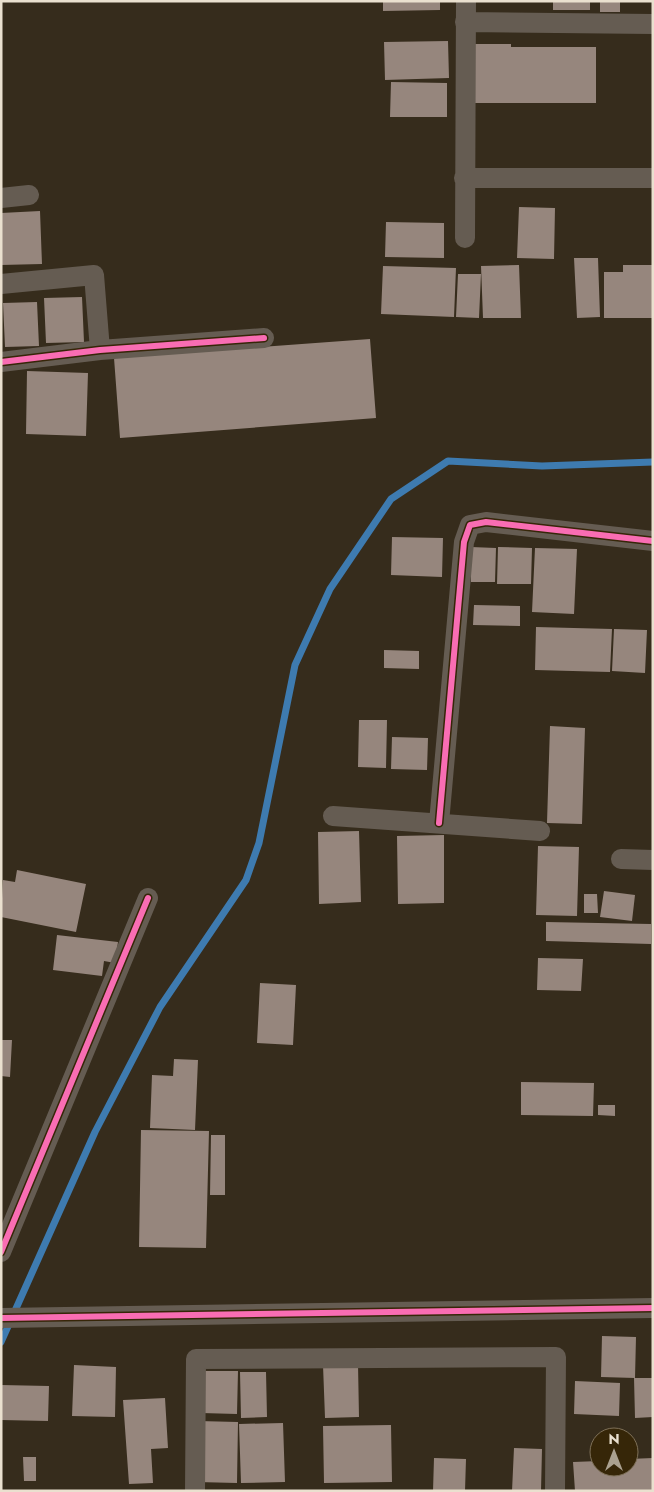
<svg xmlns="http://www.w3.org/2000/svg" width="654" height="1492" font-family="Jost,sans-serif">
  <rect width="100%" height="100%" fill="#362c1c"/>
  <g fill="none" stroke-linecap="round" stroke-linejoin="round">
    <path stroke="#3e7bb0" stroke-width="7" d="M1 1342 95 1132 160 1007 246 880 259 843 295 665 330 589 391 499 448 461 542 466 653 462"/>
  </g>
  <path fill="#96867d" d="M383 1H440V10L383 11Z
    M553 1H590V10H553Z
    M600 1H620V12H600Z
    M448 41 449 78 385 80 384 42Z
    M475 44H511V47H596V103H475Z
    M391 82 447 83V117H390Z
    M519 207 555 208 554 259 517 258Z
    M40 211 42 264 1 265V213Z
    M386 222 444 223V258L385 257Z
    M574 258H598L600 317 577 318Z
    M519 265 521 318H483L481 266Z
    M623 265H653V318H604V272H623Z
    M383 266 456 268 454 317 381 314Z
    M458 274H481L479 318 456 317Z
    M82 297 84 342 46 343 44 298Z
    M37 302 39 346 5 347 3 303Z
    M370 339 376 418 120 438 114 358Z
    M27 371 88 373 86 436 26 434Z
    M392 537 443 538 442 577 391 575Z
    M471 547 496 548 495 582H471Z
    M498 547 532 548 531 584H497Z
    M535 548 577 549 574 614 532 612Z
    M474 605 520 606V626L473 625Z
    M536 627 612 629 610 672 535 670Z
    M614 629 647 630 645 673 612 671Z
    M384 650 419 651V669L384 668Z
    M359 720H387L386 768 358 767Z
    M550 726 585 728 582 824 547 823Z
    M392 737 428 738 427 770 391 769Z
    M359 831 361 902 319 904 318 832Z
    M444 835V903L398 904 397 836Z
    M538 846 579 847 577 916 536 915Z
    M17 870 86 884 76 932 1 917 3 880 15 882Z
    M604 891 635 895 632 921 600 917Z
    M584 894H597L598 913H584Z
    M546 922 651 924V944L546 941Z
    M57 935 118 942 115 963 104 961 102 976 53 970Z
    M538 958 583 959 581 991 537 990Z
    M260 983 296 985 293 1045 257 1043Z
    M1 1040H12L10 1077 1 1076Z
    M174 1059 198 1060 195 1130 150 1128 152 1075 173 1076Z
    M521 1082 594 1083 593 1116 521 1115Z
    M598 1105H615V1116L598 1115Z
    M141 1130 209 1131 206 1248 139 1247Z
    M211 1135H225V1195H210Z
    M602 1336 636 1337 635 1378 601 1377Z
    M358 1364 359 1417 325 1418 323 1365Z
    M74 1365 116 1367 115 1417 72 1416Z
    M201 1371H238L237 1414 201 1413Z
    M240 1372H266L267 1417 241 1418Z
    M634 1378H653V1417L635 1418Z
    M575 1381 620 1383 619 1416 574 1414Z
    M1 1385 49 1386 48 1421 1 1420Z
    M165 1398 168 1448 151 1449 153 1483 129 1484 123 1400Z
    M198 1421 238 1422 237 1483 197 1482Z
    M283 1423 285 1482 241 1483 239 1424Z
    M391 1425 392 1482 324 1483 323 1426Z
    M514 1448 542 1449 541 1491H512Z
    M23 1457H36V1481H24Z
    M434 1458 466 1459 465 1491H433Z
    M653 1458V1491H575L573 1462 599 1461V1467H629V1459Z"/>
  <g fill="none" stroke-linecap="round" stroke-linejoin="round">
    <path stroke="#655c52" stroke-width="20" d="M465 22 653 24
      M464 178H653
      M1 198 29 195
      M465 238 466 1
      M1 284 94 275 100 350
      M1 362 100 350 264 338
      M333 816 540 831
      M439 823 464 542 470 525 486 522 653 541
      M621 859 653 860
      M1 1252 148 898
      M1 1318 653 1308
      M195 1491 196 1359 556 1357 555 1491"/>
    <g stroke="#362608" stroke-width="9">
      <path id="cycleway" d="M1 362 100 350 264 338
        M439 823 464 542 470 525 486 522 653 541
        M1 1252 148 898
        M1 1318 653 1308"/>
    </g>
    <use href="#cycleway" stroke="#f96db3" stroke-width="6"/>
  </g>
  <rect width="654" height="1492" fill="none" stroke="#eae0cf" stroke-width="5"/>
  <g transform="translate(614 1452)"><circle r="24" fill="#362608" stroke="#7e7058"/>
  <path d="M0-4L9 19L0 12L-9 19Z" fill="#aba190"/>
  <text y="-8" font-size="14" font-weight="bold" text-anchor="middle" fill="#eae0cf">N</text>
  </g>
</svg>
